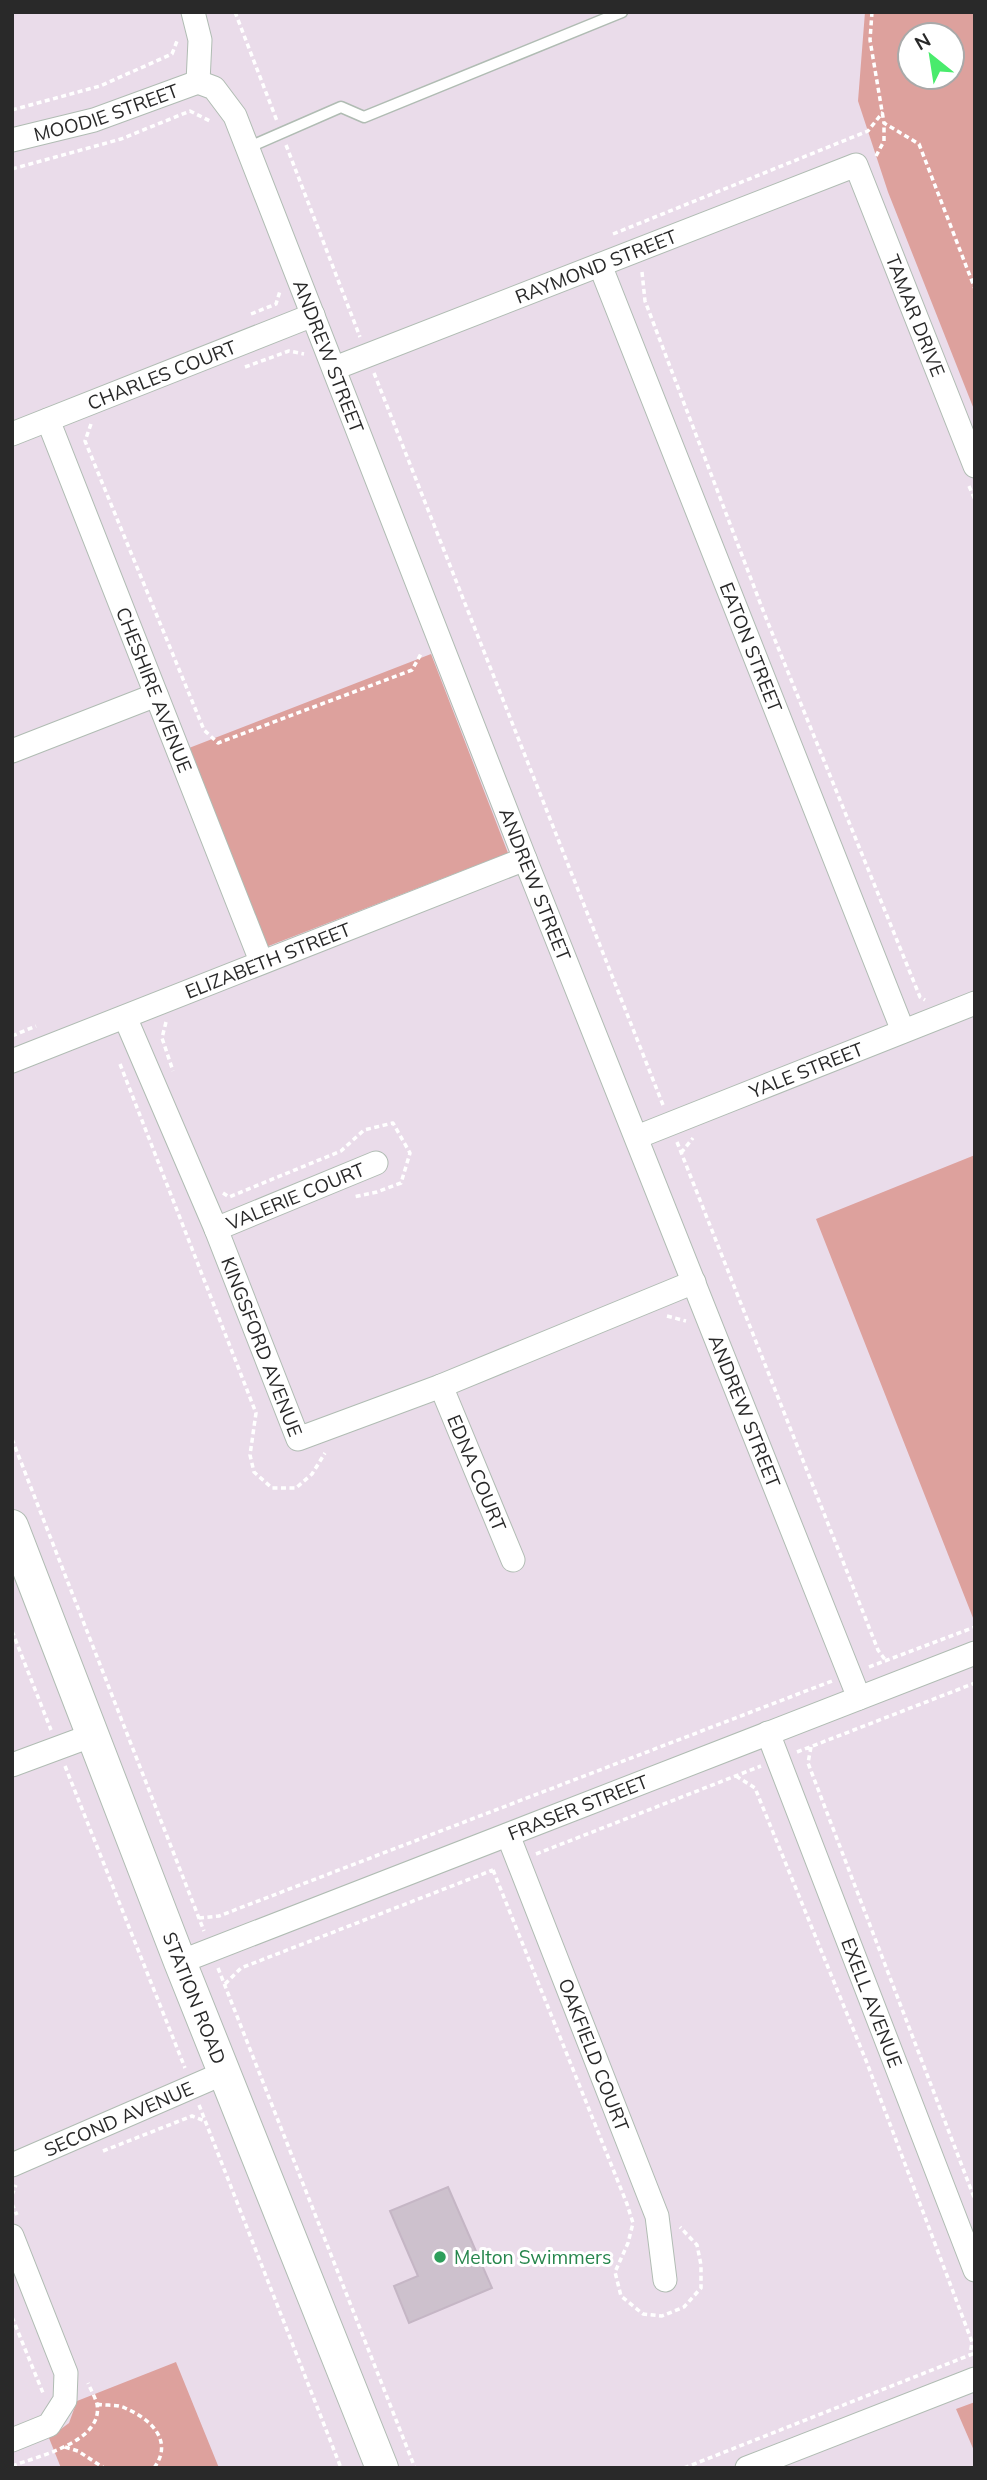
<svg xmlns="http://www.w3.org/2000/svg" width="987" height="2480" font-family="Mulish,sans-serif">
  <rect width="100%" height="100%" fill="#eadcea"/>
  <path fill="#dda19d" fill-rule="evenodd" d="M865 12H975V412L888 192 858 101ZM910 35H952V77H910Z
    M431 654 508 853 266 947 189 748Z
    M975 1155V1623L816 1219Z
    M176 2362 219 2468H61L49 2438 69 2423 77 2401Z
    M975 2402V2453L956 2409Z"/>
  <path fill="#cdc1cd" stroke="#c5b6c5" stroke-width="2" d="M448 2187 492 2288 409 2323 394 2286 418 2276 390 2211Z"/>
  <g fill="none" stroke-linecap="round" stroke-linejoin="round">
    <g stroke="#b0bcb3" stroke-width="13">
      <path id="lane" d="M247 148 341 107 364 117 622 12"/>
    </g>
    <g stroke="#b0bcb3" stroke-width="25">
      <g id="street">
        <path d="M193 12 200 40 198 82"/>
        <path id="s1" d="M198 82 214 88 235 116 525 859 859 1698"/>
        <path id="s2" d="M12 140 94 120 198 82"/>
        <path id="s3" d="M600 265 903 1031"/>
        <path id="s4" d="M335 368 856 165 975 466"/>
        <path id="s5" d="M48 420 261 961"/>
        <path id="s6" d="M12 434 313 315"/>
        <path d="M12 751 156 695"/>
        <path id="s7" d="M125 1017 216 1229 298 1439 441 1386 694 1282"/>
        <path id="s8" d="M12 1061 525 859"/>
        <path id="s9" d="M637 1137 975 1003"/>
        <path id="s10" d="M216 1229 376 1163"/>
        <path id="s11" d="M441 1386 513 1560"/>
        <path id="s12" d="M768 1733 975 2270"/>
        <path d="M12 1765 93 1735"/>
        <path id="s13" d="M508 1835 657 2216 665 2280"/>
        <path id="s14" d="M180 1962 975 1653"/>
        <path id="s15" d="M12 2165 224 2073"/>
        <path d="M12 2236 66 2373 65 2400 49 2425 12 2440"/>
        <path d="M747 2468 975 2379"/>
      </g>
    </g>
    <g stroke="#b0bcb3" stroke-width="34">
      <g id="secondary">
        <path id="s16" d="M12 1526 180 1962 382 2468"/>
      </g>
    </g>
    <path stroke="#fff" stroke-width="3.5" stroke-dasharray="5 3.5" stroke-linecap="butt" d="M235 12 277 121
      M872 12 870 40 884 123 919 144 975 289
      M12 110 100 86 172 54 177 41
      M286 145 360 337
      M876 156 884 141V123
      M12 169 121 139 190 111 212 122
      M613 234 868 131 883 112
      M642 272 645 301 764 613 920 997 925 1000
      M251 314 276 304 280 291
      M245 367 289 351 304 354
      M374 373 663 1105
      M91 424 85 441 204 730 218 743 412 670 422 652
      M969 486 975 500
      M166 1022 162 1038 173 1071
      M12 1036 36 1026
      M120 1064 256 1413 250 1455 254 1472 272 1488H296L312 1474 325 1453
      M677 1142 878 1650 886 1661
      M681 1153 693 1138
      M223 1193 229 1197 341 1151 364 1130 393 1123 410 1153 401 1183 377 1192 353 1197
      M667 1316 686 1321
      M12 1439 204 1931
      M12 1631 51 1730
      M869 1667 975 1627
      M811 1747 808 1763 975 2200
      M797 1752 975 1683
      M65 1766 185 2068
      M736 1776 755 1788 867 2063 972 2342 970 2355
      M536 1854 761 1766
      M493 1870 627 2204 633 2223 628 2243 615 2272 621 2296 643 2314 662 2316 684 2307 701 2288V2265L697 2245 680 2227
      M199 1918 219 1916 832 1681
      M218 1968 415 2468
      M225 1984 241 1968 493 1870
      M199 2105 341 2468
      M103 2151 192 2116 205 2121
      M12 2195 16 2185
      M12 2204 17 2215
      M12 2317 43 2393
      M97 2404C106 2406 117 2404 125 2408 151 2419 174 2441 154 2468
      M65 2447 78 2451 104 2468
      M12 2466C38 2456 104 2442 97 2404 95 2397 91 2390 88 2383
      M684 2468 975 2353"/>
    <use href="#lane" stroke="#fff" stroke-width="10"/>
    <use href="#street" stroke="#fff" stroke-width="23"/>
    <use href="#secondary" stroke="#fff" stroke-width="32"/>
  </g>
  <circle fill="#2e9e5b" stroke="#fff" stroke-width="2.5" cx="440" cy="2257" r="7"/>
  <g text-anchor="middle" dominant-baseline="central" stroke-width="6" stroke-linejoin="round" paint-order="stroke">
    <g font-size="19" fill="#292929" stroke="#fff">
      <text stroke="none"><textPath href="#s2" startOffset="98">MOODIE STREET</textPath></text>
      <text stroke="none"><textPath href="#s4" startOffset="280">RAYMOND STREET</textPath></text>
      <text stroke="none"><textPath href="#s4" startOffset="721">TAMAR DRIVE</textPath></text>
      <text stroke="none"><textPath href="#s1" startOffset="310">ANDREW STREET</textPath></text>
      <text stroke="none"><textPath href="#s6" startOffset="161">CHARLES COURT</textPath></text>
      <text stroke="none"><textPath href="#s3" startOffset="411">EATON STREET</textPath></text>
      <text stroke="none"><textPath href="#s5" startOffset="290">CHESHIRE AVENUE</textPath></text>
      <text stroke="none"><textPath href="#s1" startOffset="877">ANDREW STREET</textPath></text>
      <text stroke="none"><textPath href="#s8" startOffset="275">ELIZABETH STREET</textPath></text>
      <text stroke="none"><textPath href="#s9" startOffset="182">YALE STREET</textPath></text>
      <text stroke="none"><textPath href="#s10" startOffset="86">VALERIE COURT</textPath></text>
      <text stroke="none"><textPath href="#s7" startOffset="357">KINGSFORD AVENUE</textPath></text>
      <text stroke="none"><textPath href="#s1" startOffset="1444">ANDREW STREET</textPath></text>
      <text stroke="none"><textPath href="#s11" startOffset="94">EDNA COURT</textPath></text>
      <text stroke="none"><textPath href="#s14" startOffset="427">FRASER STREET</textPath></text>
      <text stroke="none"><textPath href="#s16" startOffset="506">STATION ROAD</textPath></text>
      <text stroke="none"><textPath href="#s12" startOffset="289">EXELL AVENUE</textPath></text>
      <text stroke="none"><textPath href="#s13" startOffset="236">OAKFIELD COURT</textPath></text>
      <text stroke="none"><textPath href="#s15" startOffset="116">SECOND AVENUE</textPath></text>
    </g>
    <g font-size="19" fill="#27864d" stroke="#fff" text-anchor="start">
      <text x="454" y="2257">Melton Swimmers</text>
    </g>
  </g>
  <rect width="987" height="2480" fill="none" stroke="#292929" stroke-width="28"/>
  <g transform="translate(931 56) rotate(330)"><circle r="33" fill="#ffffff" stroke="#a9a9a9" stroke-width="2"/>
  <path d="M0-5L12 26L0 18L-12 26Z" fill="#49eb6c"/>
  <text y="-10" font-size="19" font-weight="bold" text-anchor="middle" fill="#292929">N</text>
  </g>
</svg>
